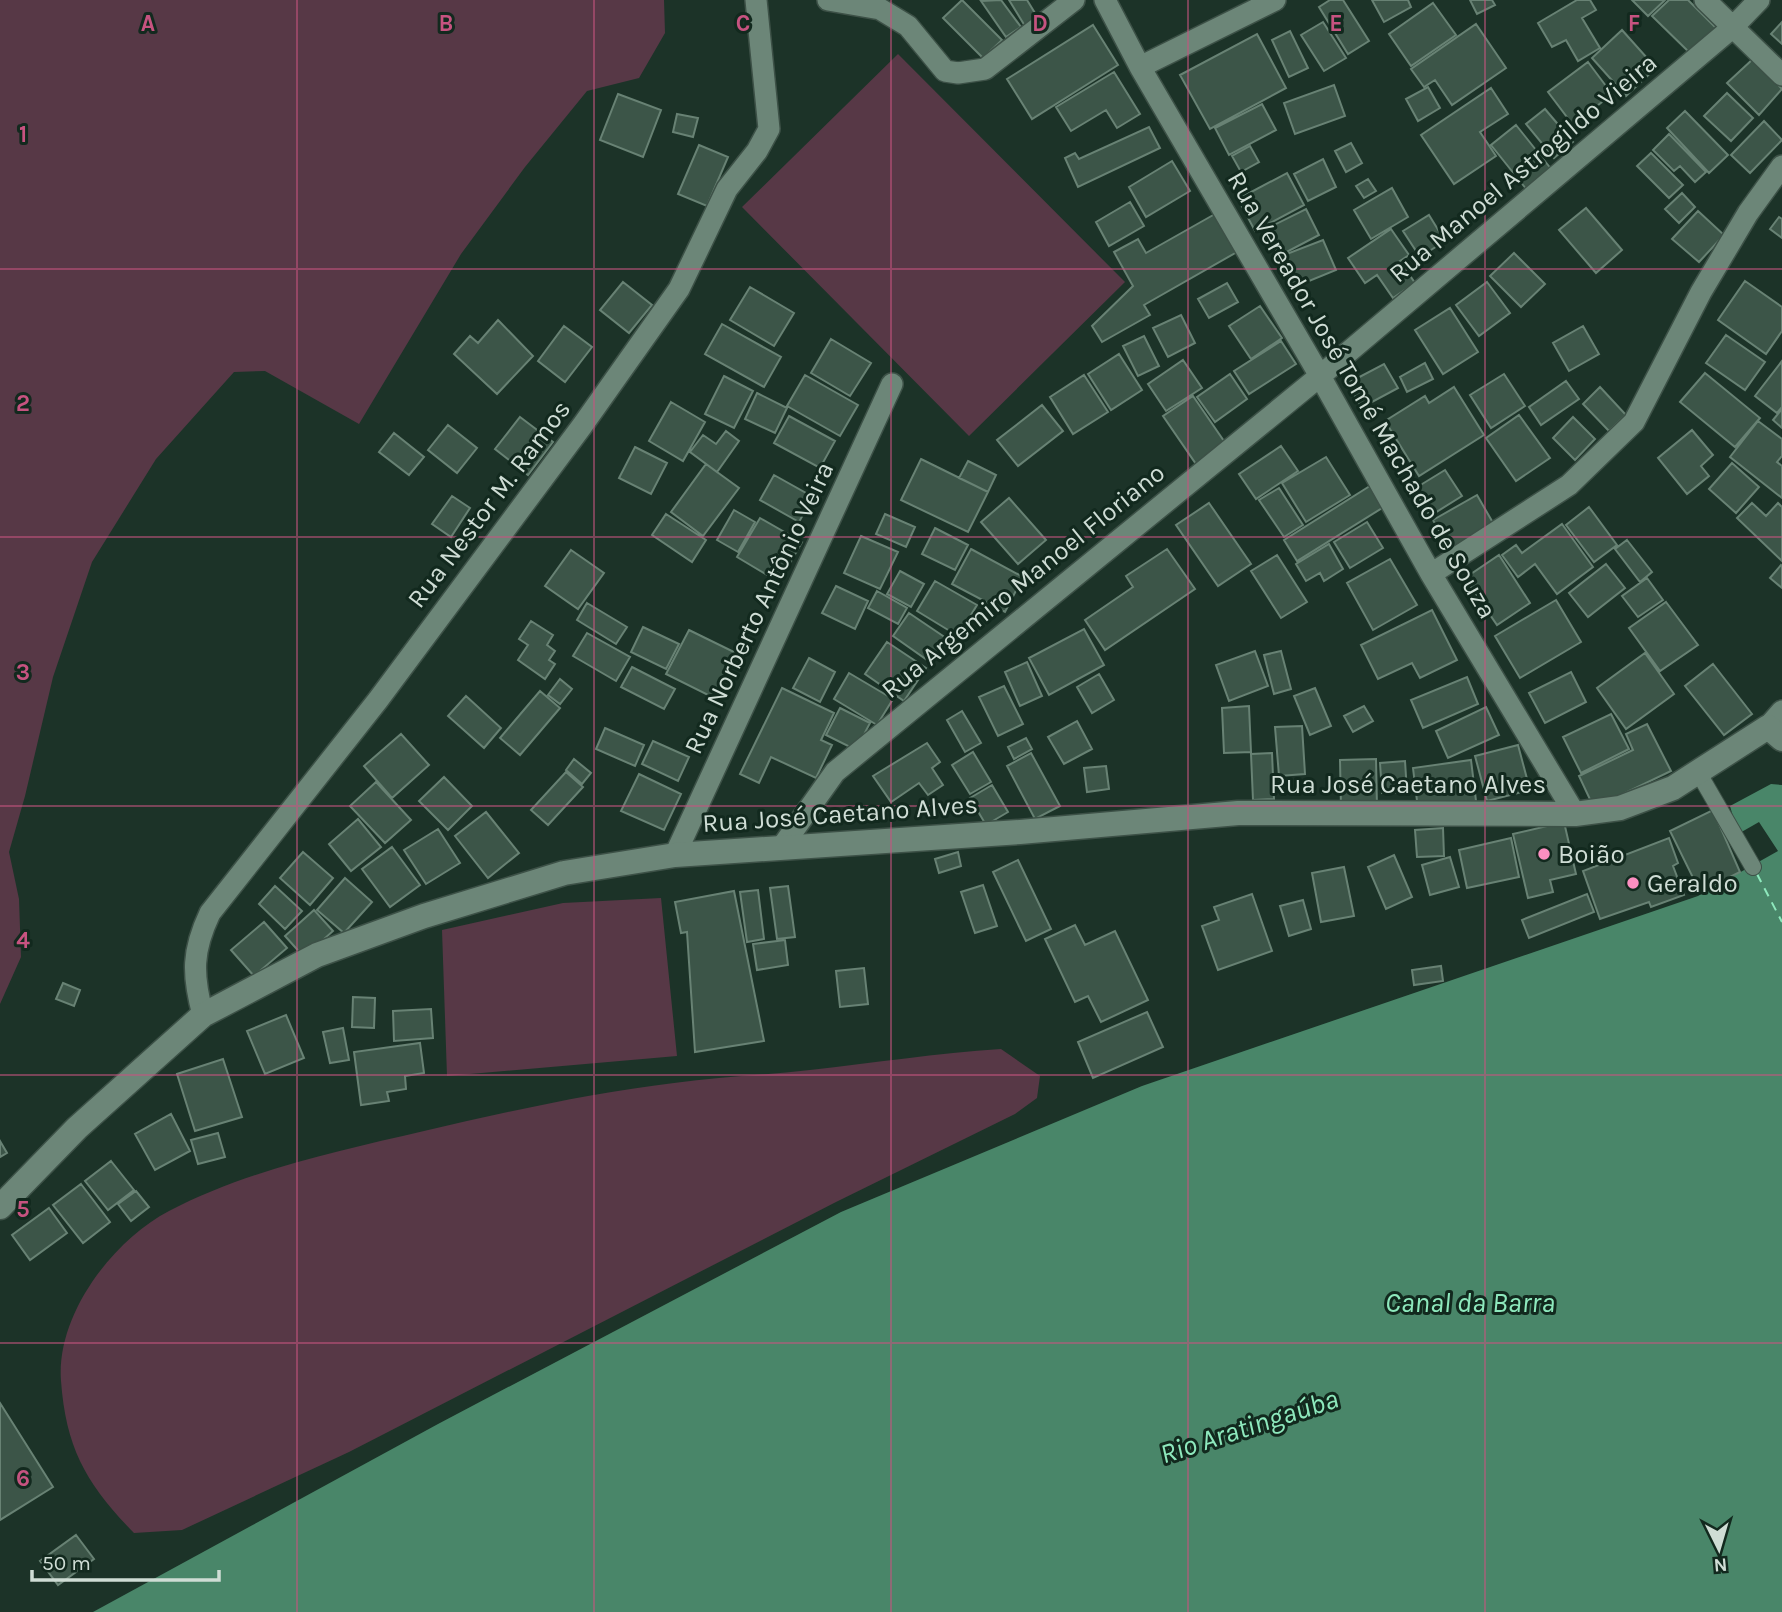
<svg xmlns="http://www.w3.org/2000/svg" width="1782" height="1612" font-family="Karla,sans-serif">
  <rect width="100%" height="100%" fill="#1c3328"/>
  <path fill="#573846" d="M0 0H664L665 33 639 78 587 91 525 167 461 254 359 424 265 371 234 372 156 459 92 562 53 677 25 796 9 852 19 899 21 957 0 1004Z
    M898 54 1125 282 969 436 742 207Z
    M661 898 677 1056 447 1076 442 930 563 903Z
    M1001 1049 1040 1076 1037 1098 1015 1114 836 1202 349 1452 182 1530 134 1533C87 1485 66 1449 61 1381 56 1315 112 1241 169 1211 248 1170 338 1151 424 1131 506 1112 590 1093 674 1083 719 1077 765 1075 810 1070 874 1063 937 1053 1001 1049Z"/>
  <path fill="#498669" d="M1771 784 1782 785V1612H93L438 1424 841 1212 1142 1086 1698 896 1778 851 1759 822 1738 834 1730 806Z"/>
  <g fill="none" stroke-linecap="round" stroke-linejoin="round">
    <path stroke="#8ee9bd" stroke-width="2" stroke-dasharray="9 7" stroke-linecap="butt" d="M1757 874 1782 922"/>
  </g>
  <path fill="#3c5548" stroke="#688274" stroke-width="2" d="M962 0 1002 40 983 58 943 18Z
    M1001 0 1021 27 1006 37 981 1Z
    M1009 0H1027L1038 18 1025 26Z
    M1330 0H1343L1369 41 1348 54 1319 7Z
    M1372 0H1408L1411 7 1384 22Z
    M1470 0H1492L1495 5 1477 14Z
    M1577 0H1590L1596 10 1582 18 1600 48 1578 61 1566 40 1552 47 1538 23Z
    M1632 0H1665L1648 16Z
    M1669 0H1688L1718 30 1692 55 1652 16Z
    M1433 3 1456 35 1411 66 1389 34Z
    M1323 22 1346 58 1324 71 1301 35Z
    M1782 22V44L1771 34Z
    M1476 24 1506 68 1452 105 1435 80 1424 87 1411 69Z
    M1093 25 1118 65 1032 119 1007 79Z
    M1622 30 1656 68 1626 96 1592 58Z
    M1290 31 1308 68 1289 77 1272 40Z
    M1257 34 1286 88 1210 129 1180 75Z
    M1753 59 1782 89 1759 115 1727 83Z
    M1588 62 1612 94 1573 125 1548 92Z
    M1114 72 1140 114 1117 128 1106 110 1071 131 1056 107Z
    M1334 85 1345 116 1295 134 1284 103Z
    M1428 87 1440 108 1418 121 1406 99Z
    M1491 88 1508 114 1480 132 1496 156 1454 184 1421 135Z
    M1727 93 1753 118 1731 141 1704 116Z
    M618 94 661 110 643 157 600 140Z
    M1262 104 1276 130 1229 155 1215 128Z
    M1545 109 1573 142 1554 158 1526 124Z
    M1685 111 1728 155 1709 173 1667 128Z
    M677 114 698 118 693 137 673 132Z
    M1764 121 1782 140 1750 173 1731 155Z
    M1516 125 1552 170 1527 190 1491 145Z
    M1149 127 1160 148 1078 187 1065 158 1075 153 1079 159Z
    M1669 134 1706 172 1695 182 1680 166 1674 171 1653 150Z
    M1351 143 1362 163 1346 172 1335 151Z
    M699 145 728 157 707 206 678 194Z
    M1250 146 1259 162 1241 172 1232 156Z
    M1651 153 1683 185 1669 198 1637 166Z
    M1323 159 1336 187 1308 201 1294 174Z
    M1172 161 1190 191 1146 217 1129 187Z
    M1287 173 1304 205 1255 231 1238 199Z
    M1368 179 1376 191 1364 198 1356 186Z
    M1392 188 1408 217 1371 239 1354 210Z
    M1682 193 1695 207 1679 223 1665 209Z
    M1130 202 1144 226 1109 246 1096 222Z
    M1586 208 1622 250 1596 273 1559 230Z
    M1306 209 1319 235 1279 256 1266 229Z
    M1698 211 1724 235 1699 262 1672 239Z
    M1215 214 1237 252 1144 305 1150 315 1102 342 1092 326 1133 286 1114 252 1138 239 1146 253Z
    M1429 215 1445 241 1420 257 1403 231Z
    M1779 217 1782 219V238L1770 229Z
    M1391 229 1409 255 1400 261 1415 283 1393 298 1377 275 1365 283 1348 258Z
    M1323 240 1336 270 1292 288 1279 257Z
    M1514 253 1545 284 1521 307 1490 276Z
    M1745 281 1782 307V331L1766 354 1718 320Z
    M623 282 652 305 629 333 600 310Z
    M1487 282 1510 313 1479 336 1456 305Z
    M1227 283 1238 302 1209 318 1198 299Z
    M750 287 794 313 774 346 730 320Z
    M1260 306 1282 338 1251 359 1229 326Z
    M1450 308 1478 352 1443 374 1415 330Z
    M1181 315 1195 343 1168 357 1153 328Z
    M498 320 533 356 497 394 454 354 470 336 478 343Z
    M722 324 781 357 764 387 705 354Z
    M564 326 592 347 565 382 538 361Z
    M1583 326 1599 354 1569 371 1553 343Z
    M1726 335 1765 362 1745 390 1706 363Z
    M1144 336 1159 366 1138 376 1123 346Z
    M831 339 871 363 850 396 811 373Z
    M1281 341 1296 364 1249 394 1234 371Z
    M1119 354 1142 390 1111 410 1088 374Z
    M1183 360 1202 388 1166 411 1148 384Z
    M1782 361V407L1777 413 1755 396Z
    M1425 363 1433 379 1407 392 1400 377Z
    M1384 364 1398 388 1361 408 1348 383Z
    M1705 373 1760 418 1735 447 1680 402Z
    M1230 374 1247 399 1215 422 1197 397Z
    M1504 374 1525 406 1491 428 1470 395Z
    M805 375 858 405 840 436 787 406Z
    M1084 375 1108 412 1073 434 1050 397Z
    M724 376 753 391 734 428 705 414Z
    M1566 381 1579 399 1541 425 1529 407Z
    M1454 387 1484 435 1419 476 1385 421 1425 396 1429 403Z
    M1600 387 1626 415 1609 431 1583 404Z
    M757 393 787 408 775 433 745 419Z
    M1193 396 1226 444 1196 464 1163 416Z
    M671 402 705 422 683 461 649 441Z
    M1042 405 1063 431 1018 466 997 440Z
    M1782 409V428L1773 420Z
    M1519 415 1550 458 1516 481 1486 438Z
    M789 416 835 441 820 468 774 443Z
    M520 417 553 442 528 475 495 449Z
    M1573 417 1595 439 1575 460 1553 438Z
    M1758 421 1782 439V456L1777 462 1782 466V498L1730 457Z
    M448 425 477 448 457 473 428 450Z
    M1692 430 1713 455 1701 466 1709 476 1687 494 1658 458Z
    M726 431 739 441 717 472 690 452 703 435 716 444Z
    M394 433 424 457 409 475 379 452Z
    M1281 446 1298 471 1256 499 1239 474Z
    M635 447 667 463 651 494 619 478Z
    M1326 457 1350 495 1306 522 1282 483Z
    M921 459 988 492 968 532 901 500Z
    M968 461 996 475 988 492 959 478Z
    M1732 463 1759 487 1736 513 1709 489Z
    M706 464 739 488 703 536 671 512Z
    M1445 470 1462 496 1430 516 1414 489Z
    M774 475 813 497 799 522 760 500Z
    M1373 484 1387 505 1297 561 1284 540Z
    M1279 488 1303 525 1284 537 1259 500Z
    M1477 495 1496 528 1452 553 1433 520Z
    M452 496 470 508 451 537 432 524Z
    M1009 498 1046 540 1018 564 981 522Z
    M1209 503 1251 564 1218 586 1176 525Z
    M1752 503 1766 516 1778 503 1782 507V561L1737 518Z
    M1589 507 1617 545 1594 562 1566 525Z
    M734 510 755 522 738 552 717 540Z
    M666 514 706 540 692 562 652 535Z
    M885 514 915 527 906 547 876 534Z
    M760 518 802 542 779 582 737 557Z
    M1367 522 1383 548 1350 568 1334 542Z
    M1562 524 1593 567 1557 594 1535 564 1518 577 1502 555 1516 545 1522 553Z
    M935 528 968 545 955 570 922 554Z
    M861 536 898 552 880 589 844 573Z
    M1627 540 1652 572 1640 582 1615 549Z
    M1329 544 1343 569 1324 581 1320 573 1306 581 1296 564Z
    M971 549 1023 577 1005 612 952 584Z
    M1167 549 1195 589 1105 650 1085 620 1133 587 1126 576Z
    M571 550 604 573 578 609 545 586Z
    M1277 555 1307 602 1281 618 1251 571Z
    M1499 555 1530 603 1497 625 1465 578Z
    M1390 559 1417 605 1373 630 1347 583Z
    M1606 564 1625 588 1588 617 1569 593Z
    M1781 565 1782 566V588L1770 578Z
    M900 571 924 584 911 607 887 594Z
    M1647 578 1663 600 1638 617 1622 596Z
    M935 581 977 605 958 636 917 611Z
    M836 586 868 601 855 629 822 613Z
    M877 591 907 608 898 624 868 608Z
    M1556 600 1581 642 1520 678 1495 636Z
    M1666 602 1698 645 1660 671 1629 628Z
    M587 603 627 627 616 644 577 620Z
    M1432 610 1457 660 1420 678 1412 663 1378 679 1361 645Z
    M909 613 946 638 930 662 893 636Z
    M531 621 553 635 547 645 555 651 549 660 555 664 545 679 518 660 528 645 519 639Z
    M643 627 679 644 666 669 631 652Z
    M1084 629 1104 665 1049 695 1029 658Z
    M689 630 736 653 714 698 666 674Z
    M587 633 630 657 616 681 573 656Z
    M887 642 926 668 904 701 865 674Z
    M1255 651 1268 686 1229 701 1216 665Z
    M1281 651 1291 689 1274 694 1264 655Z
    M1645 653 1674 694 1626 729 1597 688Z
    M809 658 835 672 820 702 793 688Z
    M1027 662 1042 696 1020 706 1005 672Z
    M1713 664 1752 714 1724 735 1685 686Z
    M632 667 675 689 664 709 621 687Z
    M1571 672 1586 702 1545 723 1529 693Z
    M849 673 893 699 877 725 834 699Z
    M1099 674 1114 700 1092 713 1077 687Z
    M1467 677 1478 704 1423 728 1411 700Z
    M560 679 572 689 560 704 548 695Z
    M1004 686 1023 724 998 736 979 697Z
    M782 688 834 713 821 740 832 745 816 778 771 757 759 783 740 774Z
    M1315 688 1331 726 1310 735 1294 696Z
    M540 691 560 708 520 755 500 738Z
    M466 696 501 728 484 748 448 716Z
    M1249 706 1251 752 1224 753 1222 708Z
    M1364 706 1373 721 1353 732 1344 716Z
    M1486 707 1499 735 1448 758 1436 731Z
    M840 708 870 723 856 750 826 735Z
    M962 711 981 743 965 752 947 720Z
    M1611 714 1629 749 1581 773 1563 737Z
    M1077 721 1092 749 1064 764 1048 737Z
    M1647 724 1671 771 1594 808 1579 776 1633 750 1626 734Z
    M1302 726 1305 774 1279 776 1275 727Z
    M605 728 644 745 635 766 596 749Z
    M401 734 429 765 392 798 364 766Z
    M1026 738 1032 749 1014 759 1008 747Z
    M653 741 689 757 678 781 642 764Z
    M927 743 940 762 932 768 943 785 928 795 919 783 891 802 873 776Z
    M1518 745 1530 790 1487 801 1475 756Z
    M973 752 991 782 970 794 952 765Z
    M1031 753 1060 806 1035 819 1007 766Z
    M1272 753 1274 799 1253 800 1251 754Z
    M574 759 591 773 582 784 566 770Z
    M1376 759 1377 807 1341 808 1340 760Z
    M1471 760 1476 801 1418 809 1413 768Z
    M1405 761 1407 792 1382 793 1380 763Z
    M1106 766 1109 789 1087 792 1084 768Z
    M566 772 583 787 548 825 531 810Z
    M639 774 681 794 664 830 621 811Z
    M444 777 472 806 448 830 419 801Z
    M376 782 411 820 385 843 350 806Z
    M992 785 1008 812 986 825 970 798Z
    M1713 810 1740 872 1700 892 1670 831Z
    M486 812 519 853 488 878 455 836Z
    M358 819 381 847 351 871 329 844Z
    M1564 822 1576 874 1550 880 1553 892 1528 898 1513 834Z
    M1443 828 1444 856 1417 857 1415 830Z
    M438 829 460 863 426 884 404 850Z
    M1511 838 1519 877 1467 888 1459 850Z
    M1669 838 1678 863 1673 866 1684 895 1651 907 1649 902 1600 919 1583 871Z
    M392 847 420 885 390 907 362 869Z
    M303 852 333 878 310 905 280 878Z
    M958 852 961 866 939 873 935 859Z
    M1394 855 1412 897 1386 909 1368 867Z
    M1450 857 1459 887 1430 895 1422 865Z
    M1018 860 1051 929 1026 941 993 872Z
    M1344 867 1354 916 1321 922 1312 873Z
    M345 878 372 902 344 933 317 910Z
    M983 885 997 926 975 933 961 892Z
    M275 886 302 911 285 929 259 904Z
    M788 886 795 937 777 939 770 888Z
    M758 890 764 939 747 942 740 892Z
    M734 891 764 1041 695 1052 687 932 681 933 675 902Z
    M1252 894 1272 951 1218 970 1202 926 1219 920 1214 907Z
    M1587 894 1594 912 1529 938 1522 920Z
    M1303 900 1311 929 1289 936 1280 906Z
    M314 910 333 931 304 957 285 936Z
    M264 922 287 948 254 976 231 950Z
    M1075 925 1085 945 1115 931 1148 1000 1101 1022 1088 996 1075 1002 1045 939Z
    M785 940 788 965 757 970 753 944Z
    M1441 966 1443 981 1414 985 1412 970Z
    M864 968 868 1004 840 1007 836 971Z
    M63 983 80 990 74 1006 56 999Z
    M353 997 375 998 374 1028 352 1027Z
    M431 1009 433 1038 394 1041 393 1011Z
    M1147 1012 1163 1047 1093 1078 1078 1042Z
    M286 1015 304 1058 265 1074 247 1031Z
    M343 1028 349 1060 330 1063 323 1032Z
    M420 1043 424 1073 405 1076 406 1089 387 1092 389 1101 361 1105 354 1052Z
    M223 1059 242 1117 195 1131 177 1074Z
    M171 1114 190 1151 155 1170 135 1134Z
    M218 1133 225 1157 198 1164 191 1140Z
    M0 1141 7 1153 0 1157Z
    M111 1161 134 1190 108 1210 85 1181Z
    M81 1184 110 1222 83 1243 53 1205Z
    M136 1191 149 1207 131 1221 118 1204Z
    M49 1208 67 1233 30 1260 12 1235Z
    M0 1403 53 1487 0 1520Z
    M76 1535 94 1559 58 1585 40 1561Z"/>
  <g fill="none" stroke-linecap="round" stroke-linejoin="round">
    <g stroke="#3d5147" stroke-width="18">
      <path id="pedestrian" d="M1698 772 1753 867"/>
    </g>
    <g stroke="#3d5147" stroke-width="24">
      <path id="minor" d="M828 0 880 9 908 26 945 71 958 73 985 69 1074 0
        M1105 0 1140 67 1320 376 1431 574 1575 814
        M1705 0 1782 75
        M1140 67 1275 0
        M1431 574 1569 485 1634 422 1701 292 1748 213 1782 166
        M1768 727 1782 711
        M781 848 835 772 1320 376 1733 27 1759 0
        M675 855 892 384
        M203 1015C192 974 192 951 210 913L378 700 582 426 679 289 727 189 757 151 769 129 756 0"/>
    </g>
    <g stroke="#3d5147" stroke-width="27">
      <path id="tertiary" d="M0 1207 77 1128 203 1015 317 955 424 916 564 873 675 855 1020 832 1238 813 1575 814 1620 808 1673 788 1768 727 1782 739"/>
    </g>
    <use href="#pedestrian" stroke="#6c8678" stroke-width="16"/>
    <use href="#minor" stroke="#6c8678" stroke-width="21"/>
    <use href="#tertiary" stroke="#6c8678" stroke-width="24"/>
  </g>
  <path fill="none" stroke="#c65380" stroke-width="2" stroke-opacity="0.55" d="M297 0V1612M594 0V1612M891 0V1612M1188 0V1612M1485 0V1612M0 269H1782M0 537H1782M0 806H1782M0 1075H1782M0 1343H1782"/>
  <g fill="#fc8fc1" stroke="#12291e" stroke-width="2.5">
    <circle cx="1544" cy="854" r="7"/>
    <circle cx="1633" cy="883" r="7"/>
  </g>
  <g text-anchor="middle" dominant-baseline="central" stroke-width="6" stroke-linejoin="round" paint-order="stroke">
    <g font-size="26" fill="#cfddd5" stroke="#12291e">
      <text transform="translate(1523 168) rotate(-40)">Rua Manoel Astrogildo Vieira</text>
      <text transform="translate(1362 395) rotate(60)">Rua Vereador José Tomé Machado de Souza</text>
      <text transform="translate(489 504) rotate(-53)">Rua Nestor M. Ramos</text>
      <text transform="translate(1023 581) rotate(-39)">Rua Argemiro Manoel Floriano</text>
      <text transform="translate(759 608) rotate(-65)">Rua Norberto Antônio Veira</text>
      <text x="1408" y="784">Rua José Caetano Alves</text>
      <text transform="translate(840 814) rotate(-4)">Rua José Caetano Alves</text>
    </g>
    <g font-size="26" fill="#cfddd5" stroke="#12291e" text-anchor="start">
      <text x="1558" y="854">Boião</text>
      <text x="1647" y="883">Geraldo</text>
    </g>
    <g font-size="28" font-style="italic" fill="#8ee9bd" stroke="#12291e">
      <text x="1470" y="1302">Canal da Barra</text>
      <text transform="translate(1249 1426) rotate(-18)">Rio Aratingaúba</text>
    </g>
  </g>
  <g font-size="23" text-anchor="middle" font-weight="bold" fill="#c65380" stroke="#12291e" stroke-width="6" stroke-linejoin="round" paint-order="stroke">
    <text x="148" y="31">A</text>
    <text x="446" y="31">B</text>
    <text x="743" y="31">C</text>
    <text x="1040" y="31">D</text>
    <text x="1336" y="31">E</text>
    <text x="1634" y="31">F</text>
    <text x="23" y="142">1</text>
    <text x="23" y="411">2</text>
    <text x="23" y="680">3</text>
    <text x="23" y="948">4</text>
    <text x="23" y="1217">5</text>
    <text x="23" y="1486">6</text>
  </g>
  <g transform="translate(1719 1549) rotate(175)" stroke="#12291e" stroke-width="5" paint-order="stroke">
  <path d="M0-5L12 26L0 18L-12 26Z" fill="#cfddd5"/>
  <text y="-10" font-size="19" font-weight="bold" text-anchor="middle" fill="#cfddd5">N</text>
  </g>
  <path d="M32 1570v10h187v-10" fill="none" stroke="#cfddd5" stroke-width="3.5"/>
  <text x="42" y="1570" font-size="21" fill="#cfddd5" stroke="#12291e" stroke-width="5" paint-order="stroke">50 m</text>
</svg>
